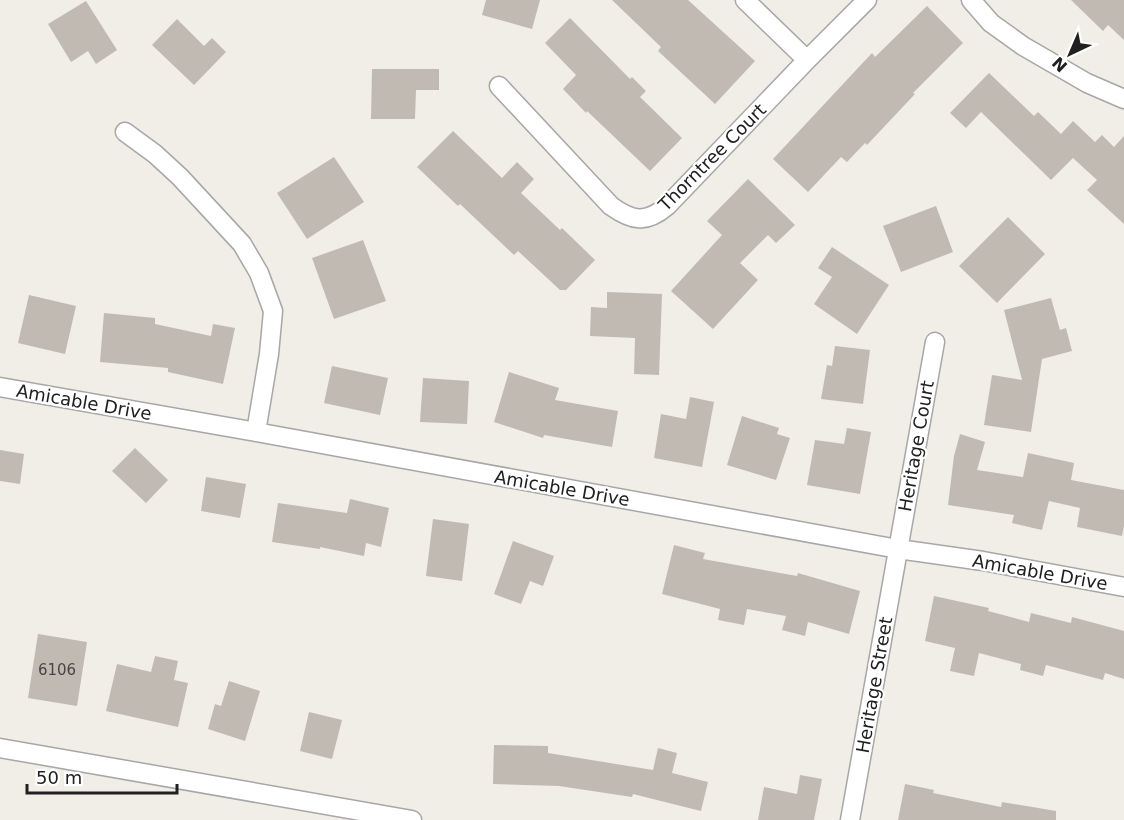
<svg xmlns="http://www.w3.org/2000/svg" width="1124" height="820" font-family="'DejaVu Sans',sans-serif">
  <rect width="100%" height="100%" fill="#f0eee6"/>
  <path fill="#c1bab2" d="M486 0H540L532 29 482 15Z
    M612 0H688L755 61 715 104 658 51 661 47Z
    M1071 0H1124V40L1108 25 1103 31Z
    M86 1 117 50 96 64 88 51 71 62 48 24Z
    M927 6 963 43 913 93 915 94 867 145 865 143 847 162 841 157 808 192 773 159 872 53 875 57Z
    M570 18 630 79 632 77 646 91 640 97 682 138 650 171 587 111 586 113 563 89 576 75 545 43Z
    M177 19 204 46 212 38 226 52 194 85 152 45Z
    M372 69H439V90H416L415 119H371Z
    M989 73 1034 116 1038 112 1061 134 1073 121 1095 142 1102 135 1114 147 1124 136V224L1087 190 1097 180 1073 158 1051 180 981 112 966 128 950 113Z
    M453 131 502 178 517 162 534 179 521 193 560 230 562 228 595 260 566 290H560L518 251 514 255 460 204 458 206 417 167Z
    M334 157 364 202 307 239 277 193Z
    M748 179 795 225 776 243 768 235 740 263 758 280 713 329 671 291 722 235 707 221Z
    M936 206 953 252 901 272 883 226Z
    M1008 217 1045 254 997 303 959 266Z
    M363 240 386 301 334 319 312 258Z
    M832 247 889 285 857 334 814 304 832 277 818 268Z
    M607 292 662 294 659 375 634 374 635 338 590 336 591 307 607 308Z
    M29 295 76 306 65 354 18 343Z
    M1051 298 1060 330 1066 328 1072 351 1042 359 1031 432 984 425 992 375 1022 380 1004 310Z
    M104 313 155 318V324L211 336 213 324 235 328 223 384 168 372V368L100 362Z
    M835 346 870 350 863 404 821 399 827 365 832 366Z
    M332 366 388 378 380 415 324 403Z
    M509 372 559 388 555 400 618 411 612 447 544 435 543 438 494 422Z
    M423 378 469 381 467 424 420 422Z
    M690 397 714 402 702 467 654 458 661 414 686 419Z
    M742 416 779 428 777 434 790 438 776 480 727 465Z
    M847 428 871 432 860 494 807 485 815 440 844 444Z
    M960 434 985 442 977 470 1023 477 1028 453 1074 463 1071 480 1124 490V526L1122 536 1077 527 1080 508 1049 501 1042 530 1012 523 1014 515 948 505 954 456Z
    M135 448 168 480 146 503 112 471Z
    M0 450 24 454 20 484 0 481Z
    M206 477 246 484 240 518 201 511Z
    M350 499 389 508 381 547 366 543 364 556 320 547V549L272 542 278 503 347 513Z
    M433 519 469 524 462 581 426 576Z
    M513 541 554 556 543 586 530 581 521 604 494 594Z
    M674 545 705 553 703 559 797 576 798 573 860 591 849 634 808 622 805 636 782 630 786 616 747 609 744 625 718 620 720 609 662 594Z
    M934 596 989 608 988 611 1029 622 1031 613 1071 623 1072 617 1124 631V679L1105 673 1103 680 1046 665 1043 676 1020 670 1021 664 979 653 974 676 950 671 955 648 925 641Z
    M38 634 87 642 77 706 28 698Z
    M155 656 178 661 174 680 188 683 178 727 106 711 117 664 151 672Z
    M229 681 260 691 245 741 208 729 215 704 221 706Z
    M309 712 342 720 332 759 300 751Z
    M494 745 548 746V753L653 770 658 748 677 753 672 773 708 782 701 811 633 794 632 797 559 786 493 784Z
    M800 775 822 779 814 820H758L764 787 797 794Z
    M905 784 934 790 933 793 1001 807 1002 802 1056 811V820H898Z"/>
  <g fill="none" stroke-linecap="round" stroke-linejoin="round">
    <g stroke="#a7a7a7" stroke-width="21">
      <path id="street" d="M745 0 807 60
        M971 0 991 23 1023 46 1087 83 1124 99
        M499 86 611 206C632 221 646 224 667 206L807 60 867 0
        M125 132 155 154 180 177 242 244 259 273 273 311 269 354 256 432
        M0 387 256 432 898 549 983 561 1124 587
        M0 748 412 820
        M850 820 935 342"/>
    </g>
    <use href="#street" stroke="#fff" stroke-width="18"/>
  </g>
  <g text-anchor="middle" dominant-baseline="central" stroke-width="4.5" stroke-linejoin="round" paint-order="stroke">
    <g font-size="15" fill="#484644">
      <text x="57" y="670">6106</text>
    </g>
    <g font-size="18" fill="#202020" stroke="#fff">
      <text transform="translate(712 157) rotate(-45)">Thorntree Court</text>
      <text transform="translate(84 402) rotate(10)">Amicable Drive</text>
      <text transform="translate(916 446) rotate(-80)">Heritage Court</text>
      <text transform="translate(562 488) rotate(10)">Amicable Drive</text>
      <text transform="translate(1040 572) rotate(10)">Amicable Drive</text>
      <text transform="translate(874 685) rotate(-80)">Heritage Street</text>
    </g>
  </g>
  <g transform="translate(1070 54) rotate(224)" stroke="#ffffff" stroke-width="4.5" paint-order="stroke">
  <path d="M0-4.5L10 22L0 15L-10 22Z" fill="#202020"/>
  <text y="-9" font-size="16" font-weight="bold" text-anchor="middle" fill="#202020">N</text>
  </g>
  <path d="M27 784v9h150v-9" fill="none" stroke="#202020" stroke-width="3"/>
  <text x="36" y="784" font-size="18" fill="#202020" stroke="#ffffff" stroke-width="4.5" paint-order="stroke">50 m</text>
</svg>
